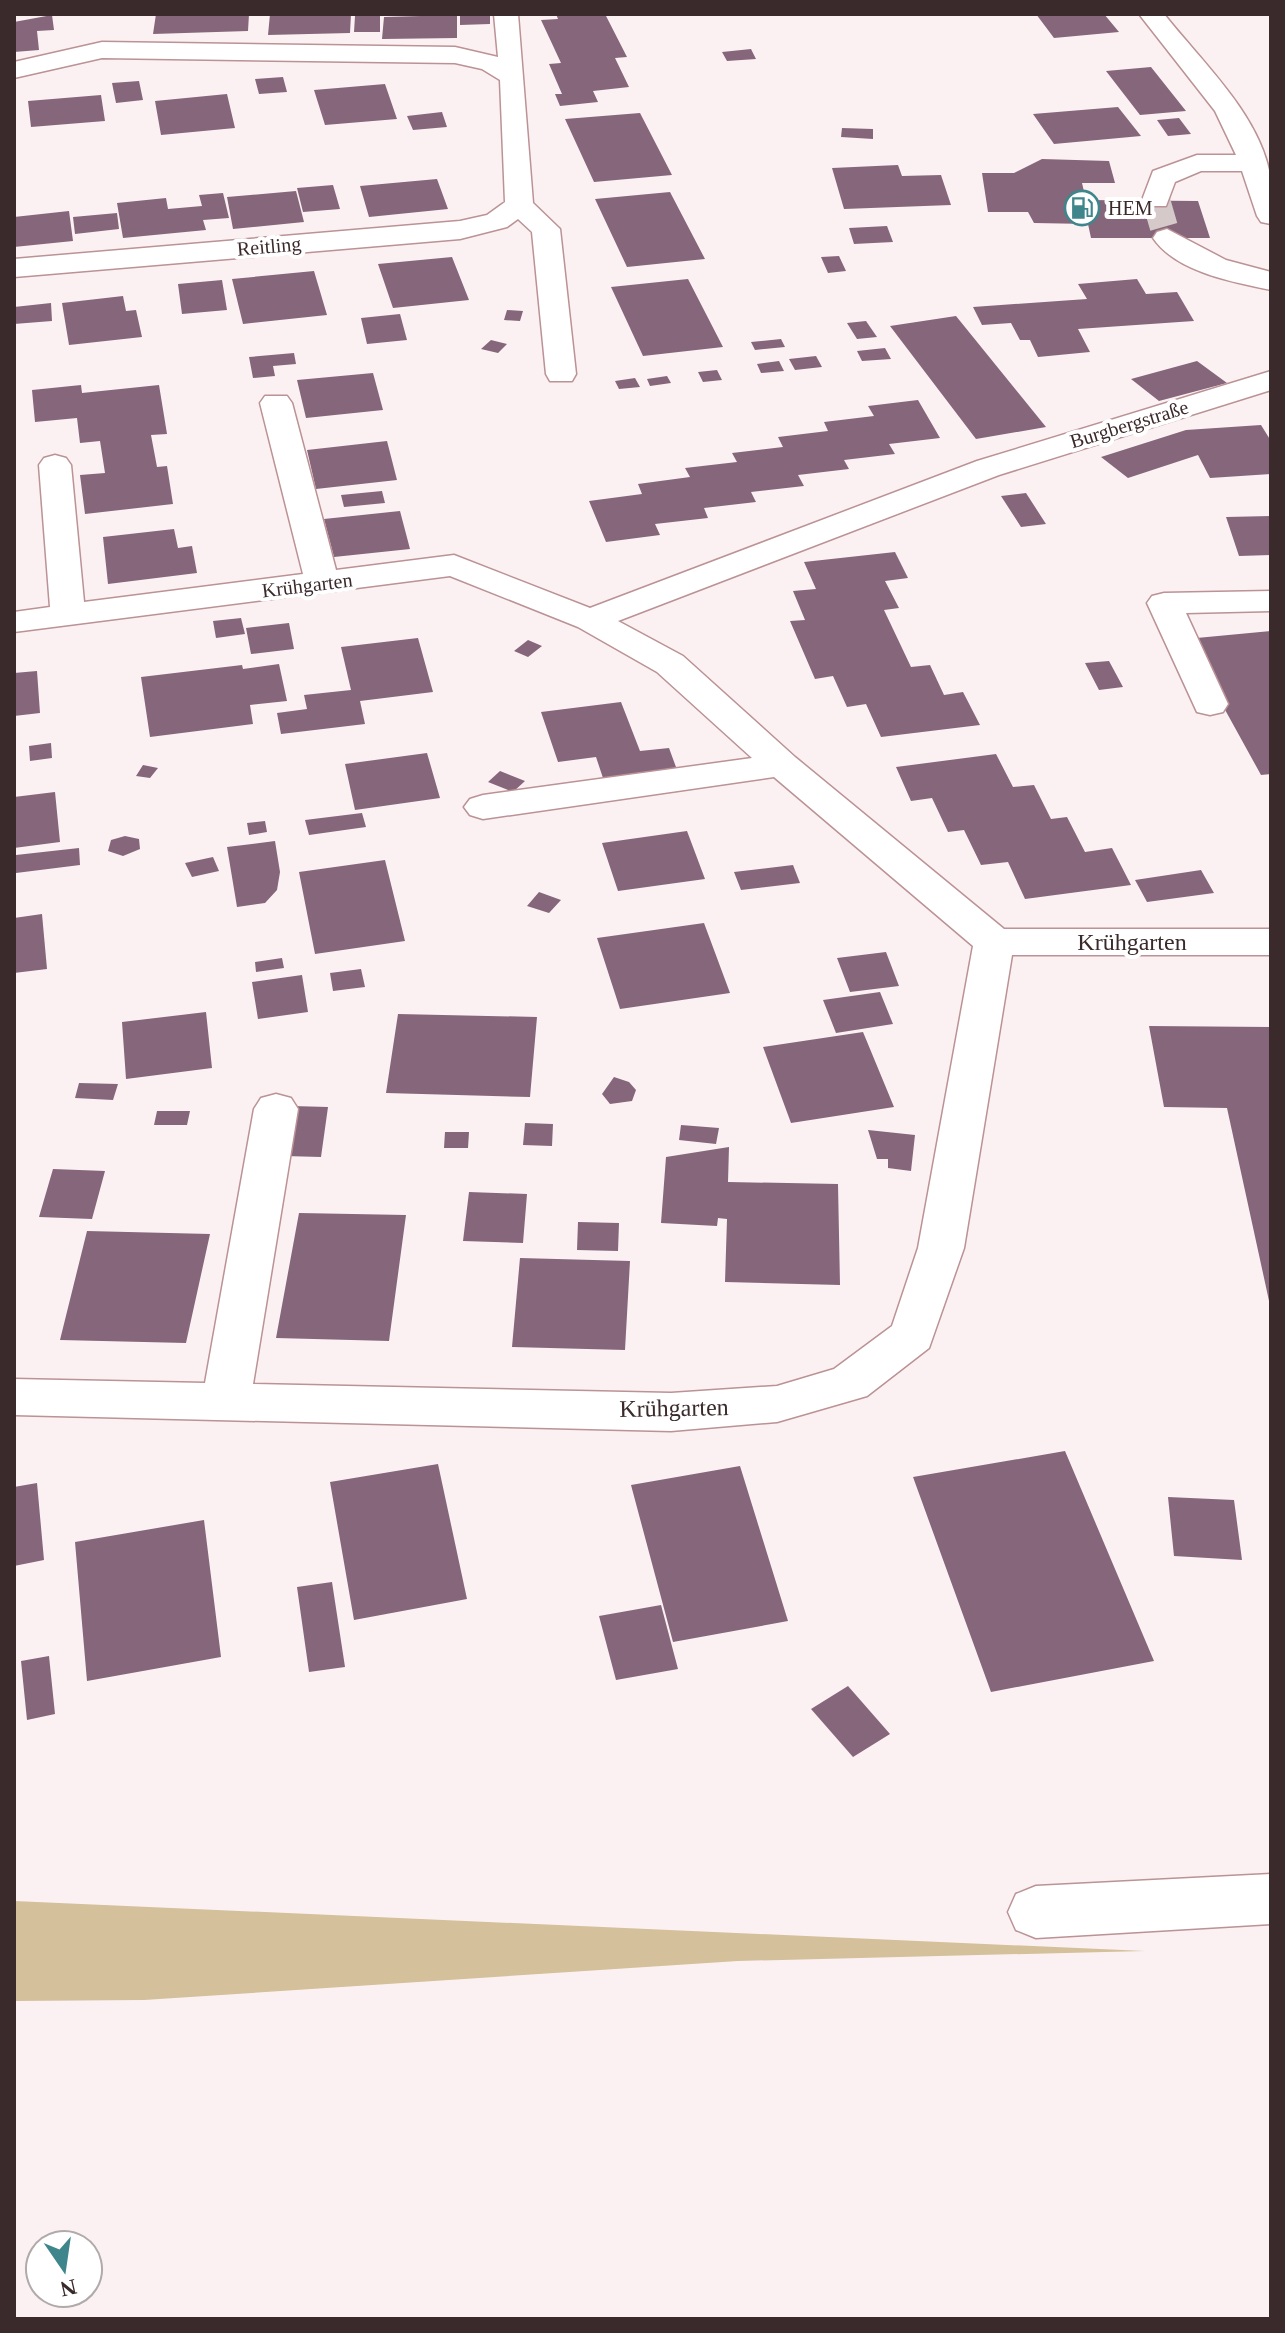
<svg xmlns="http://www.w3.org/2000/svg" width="1285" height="2333" font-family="'Times New Roman',serif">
  <rect width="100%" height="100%" fill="#fbf1f2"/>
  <path fill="#d4c09a" d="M14 1901 1145 1951 738 1961 144 2000 14 2001Z"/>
  <path fill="#86667b" d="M156 14H249L248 31 153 34Z
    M270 14H351L350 33 268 35Z
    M460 14H490V24L460 25Z
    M556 14H605L627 57 615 58 629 87 593 91 598 102 560 106 555 94H562L549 64 561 63 541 20 558 19Z
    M1036 14H1104L1119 32 1054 38Z
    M52 15 54 30 37 31 39 50 14 52V22Z
    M380 15V32H354L355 16Z
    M457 15V38L382 39 384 17Z
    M751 49 756 59 727 61 722 52Z
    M1151 67 1186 111 1140 115 1106 71Z
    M283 77 287 92 259 94 255 79Z
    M139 81 143 100 116 103 112 83Z
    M385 84 397 119 325 125 314 90Z
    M227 94 235 128 161 135 155 101Z
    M101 95 105 121 31 127 28 101Z
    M1118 107 1141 136 1054 144 1033 114Z
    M442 112 447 127 413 130 407 116Z
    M640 113 672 175 594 182 565 119Z
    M1179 118 1191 134 1168 136 1157 120Z
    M842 128 873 129V139L841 137Z
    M1042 159 1109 161 1115 183H1082L1086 200 1198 201 1210 238H1091L1088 224 1034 223 1028 212H988L982 173H1014Z
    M898 165 902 176 941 175 951 205 844 209 832 168Z
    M437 179 448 209 369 217 360 186Z
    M333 185 340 209 303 212 297 188Z
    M296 191 304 222 233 229 227 197Z
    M670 192 705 259 627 267 595 199Z
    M223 193 229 218 203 220 206 230 123 238 117 203 166 198 168 209 202 206 199 195Z
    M69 211 73 241 14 247V217Z
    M117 213 119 229 75 234 73 217Z
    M887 226 893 242 854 244 849 228Z
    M839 256 846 271 828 273 821 257Z
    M452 257 469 300 393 308 378 264Z
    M314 271 327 315 243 324 232 279Z
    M688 279 723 347 643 356 611 287Z
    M1137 279 1146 294 1177 292 1194 321 1078 329 1090 352 1038 357 1030 340H1020L1011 323 982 325 973 307 1087 299 1078 284Z
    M222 280 227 310 182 314 178 284Z
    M123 296 126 311 136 310 142 337 69 345 62 303Z
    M51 303 52 321 14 324V307Z
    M507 310 523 311 520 321 504 320Z
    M400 314 407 340 367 344 361 318Z
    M956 316 1046 427 976 439 890 326Z
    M866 321 877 337 857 339 847 323Z
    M781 339 785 347 755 350 751 342Z
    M491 340 507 344 498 353 481 349Z
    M885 348 891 359 862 361 857 351Z
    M294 353 296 364 273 366 275 376 253 378 249 357Z
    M816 356 822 367 795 370 789 359Z
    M779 361 784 371 761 373 757 364Z
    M1197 361 1227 383 1159 401 1131 379Z
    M717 370 722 380 703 382 698 372Z
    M373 373 383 410 306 418 297 380Z
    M667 376 671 383 650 386 647 379Z
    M635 378 640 387 619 389 615 381Z
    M81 385 82 393 159 385 167 434 151 435 157 467 167 466 173 504 85 514 80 475 105 473 100 441 80 443 77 418 35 422 32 390Z
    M918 400 940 438 889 444 895 454 844 460 849 469 798 475 804 486 751 492 756 502 704 508 708 518 655 524 660 535 606 542 589 501 642 494 638 484 690 477 685 468 737 462 732 453 783 447 778 437 828 431 824 422 874 416 868 406Z
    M1261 425 1271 441V474L1210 478 1198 455 1128 478 1101 457 1186 430Z
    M387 441 397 480 316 489 307 450Z
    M382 491 385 503 344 507 341 495Z
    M1026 493 1046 524 1021 527 1001 496Z
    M400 511 410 549 334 557 324 519Z
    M1271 516V555L1239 556 1226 517Z
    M174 529 178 548 192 546 197 573 108 584 103 537Z
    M895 552 908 578 885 581 899 608 884 610 911 667 930 665 944 695 963 692 980 725 881 737 866 704 847 707 833 676 815 679 790 621 805 620 793 591 816 589 804 562Z
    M241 618 245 634 216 638 213 621Z
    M289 623 294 649 251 654 246 628Z
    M1271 631V774L1261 775 1186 639Z
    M418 638 433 692 360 701 365 724 281 734 277 713 307 709 304 695 351 690 341 647Z
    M528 640 542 646 528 657 514 651Z
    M1109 661 1123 687 1099 690 1085 663Z
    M279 664 287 701 250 705 253 724 150 737 141 677 242 665 243 669Z
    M37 671 40 713 14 716V673Z
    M621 702 640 751 669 748 680 778 606 787 596 757 558 762 541 712Z
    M51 743 52 758 30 761 29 746Z
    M427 753 440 798 355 810 345 764Z
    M996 754 1013 787 1034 785 1051 819 1067 817 1085 852 1112 848 1131 885 1025 899 1008 862 981 865 964 830 948 832 932 798 911 801 896 767Z
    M143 765 158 768 150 778 136 776Z
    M500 771 525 781 513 792 488 782Z
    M55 792 60 842 14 848V797Z
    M362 813 366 827 309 835 305 820Z
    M265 821 267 832 249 835 247 823Z
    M687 831 705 879 618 891 602 843Z
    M125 836 139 839 140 849 123 856 108 851 111 840Z
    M275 841 280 872 277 890 265 903 237 907 227 847Z
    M79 848 80 865 16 873V855Z
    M213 857 219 871 192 877 185 863Z
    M385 860 405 941 315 954 299 872Z
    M793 865 800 883 741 890 734 872Z
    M1201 870 1214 893 1147 902 1135 880Z
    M539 892 561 900 549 913 527 906Z
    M42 914 47 969 14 973V918Z
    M704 923 730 993 620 1009 597 938Z
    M886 952 899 986 850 992 837 958Z
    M282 958 284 968 256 972 255 962Z
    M361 969 365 987 333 991 330 973Z
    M302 975 308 1012 258 1019 252 982Z
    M880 992 893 1024 836 1033 823 1000Z
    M206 1012 212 1068 126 1079 122 1022Z
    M398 1014 537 1017 530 1097 386 1093Z
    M1149 1026 1271 1027V1310L1227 1108 1164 1107Z
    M863 1032 894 1107 791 1123 763 1047Z
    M614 1077 629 1082 636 1090 632 1101 610 1104 602 1094Z
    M79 1083 118 1084 113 1100 75 1098Z
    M292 1106 328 1107 321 1157 284 1156Z
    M157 1111H190L187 1125H154Z
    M525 1123 553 1124 552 1146 523 1145Z
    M681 1125 719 1128 716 1144 679 1140Z
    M868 1130 915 1135 911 1171 888 1168V1159H877Z
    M445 1132H469L468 1148H444Z
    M729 1147 728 1182 838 1184 840 1285 725 1282 727 1219 718 1218 717 1226 661 1223 666 1157Z
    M53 1169 105 1171 92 1219 39 1217Z
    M469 1192 527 1194 523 1243 463 1241Z
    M299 1213 406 1215 389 1341 276 1338Z
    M578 1222 619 1223 618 1251 577 1250Z
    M87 1231 210 1234 186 1343 60 1340Z
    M520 1258 630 1261 625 1350 512 1347Z
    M1065 1451 1154 1661 991 1692 913 1477Z
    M438 1464 467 1599 354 1620 330 1482Z
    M740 1466 788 1621 673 1642 631 1485Z
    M37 1483 44 1560 14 1566V1487Z
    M1168 1497 1234 1500 1242 1560 1174 1556Z
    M204 1520 221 1657 87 1681 75 1542Z
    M332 1582 345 1667 309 1672 297 1587Z
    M661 1605 678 1669 616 1680 599 1616Z
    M49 1656 55 1714 27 1720 21 1661Z
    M848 1686 890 1734 853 1757 811 1709Z"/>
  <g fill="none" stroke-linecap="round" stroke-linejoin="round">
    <path stroke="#d5c9ca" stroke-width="28" stroke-dasharray="28 14" stroke-linecap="butt" d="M1156 200 1167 238"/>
    <g stroke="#bb9295" stroke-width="3">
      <path id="minor" d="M494 14H518L533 203 560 229 576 374 572 381H550L546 374 532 232 518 219 507 227 460 239 14 277V259L460 221 487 215 505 202 500 80 482 69 455 63 102 58 14 78V62L102 42 455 47 498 57Z
        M1139 14H1164C1202 62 1258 113 1270 174 1274 190 1271 209 1271 224L1261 222 1257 216 1242 171H1201L1175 182 1166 206H1146L1142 200 1153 171 1197 155H1236L1215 111Z
        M1167 229 1226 260 1271 272V290C1233 282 1176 272 1153 238L1157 232Z
        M1271 371V390L999 475 618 621 683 656 795 757 1004 929H1271V955H1012L964 1248 929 1348 867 1396 777 1422 671 1431 14 1415V1379L205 1383 254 1109 261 1098 276 1094 291 1098 298 1109 253 1384 671 1393 777 1386 834 1369 892 1326 918 1248 973 946 774 777 483 819 470 815 464 807 470 799 483 795 752 758 657 672 578 627 450 576 14 632V612L50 607 39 465 44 458 55 455 66 458 71 465 84 602 303 574 260 403 265 396H287L292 403 336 570 454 555 590 608 977 461Z
        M1271 591V611L1186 613 1228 704 1223 712 1210 715 1197 712 1147 603 1152 596 1164 593Z
        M1271 1874V1924L1036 1938 1016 1930 1008 1912 1016 1894 1036 1886Z"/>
    </g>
    <use href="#minor" fill="#fff" fill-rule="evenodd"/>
  </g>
  <defs>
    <g id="fuel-ring" transform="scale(1.8)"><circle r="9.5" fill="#fff" stroke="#3f868c" stroke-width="1.5"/><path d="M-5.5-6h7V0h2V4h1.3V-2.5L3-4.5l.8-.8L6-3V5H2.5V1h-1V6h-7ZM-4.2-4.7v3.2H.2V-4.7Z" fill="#3f868c"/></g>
  </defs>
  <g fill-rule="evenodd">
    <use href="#fuel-ring" x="1082" y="208"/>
  </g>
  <g text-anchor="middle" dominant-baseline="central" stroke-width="8" stroke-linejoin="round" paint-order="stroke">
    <g font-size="20" fill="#3b2a2b" stroke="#fff" text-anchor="start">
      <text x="1108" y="208">HEM</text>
    </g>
    <g font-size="20" fill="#3b2a2b" stroke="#fff">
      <text transform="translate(269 246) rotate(-5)">Reitling</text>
      <text transform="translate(1129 424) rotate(-17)">Burgbergstraße</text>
      <text transform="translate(307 585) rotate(-7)">Krühgarten</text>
    </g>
    <g font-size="24" fill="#3b2a2b" stroke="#fff">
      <text x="1132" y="942">Krühgarten</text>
      <text transform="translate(674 1408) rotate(-1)">Krühgarten</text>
    </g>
  </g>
  <rect width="1285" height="2333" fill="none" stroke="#3b2a2b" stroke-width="32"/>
  <g transform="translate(64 2269) rotate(167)"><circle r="38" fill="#ffffff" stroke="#b1aaaa" stroke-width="2"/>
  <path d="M0-6L14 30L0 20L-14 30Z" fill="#3f868c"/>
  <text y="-12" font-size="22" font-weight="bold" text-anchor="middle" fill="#3b2a2b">N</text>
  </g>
</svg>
